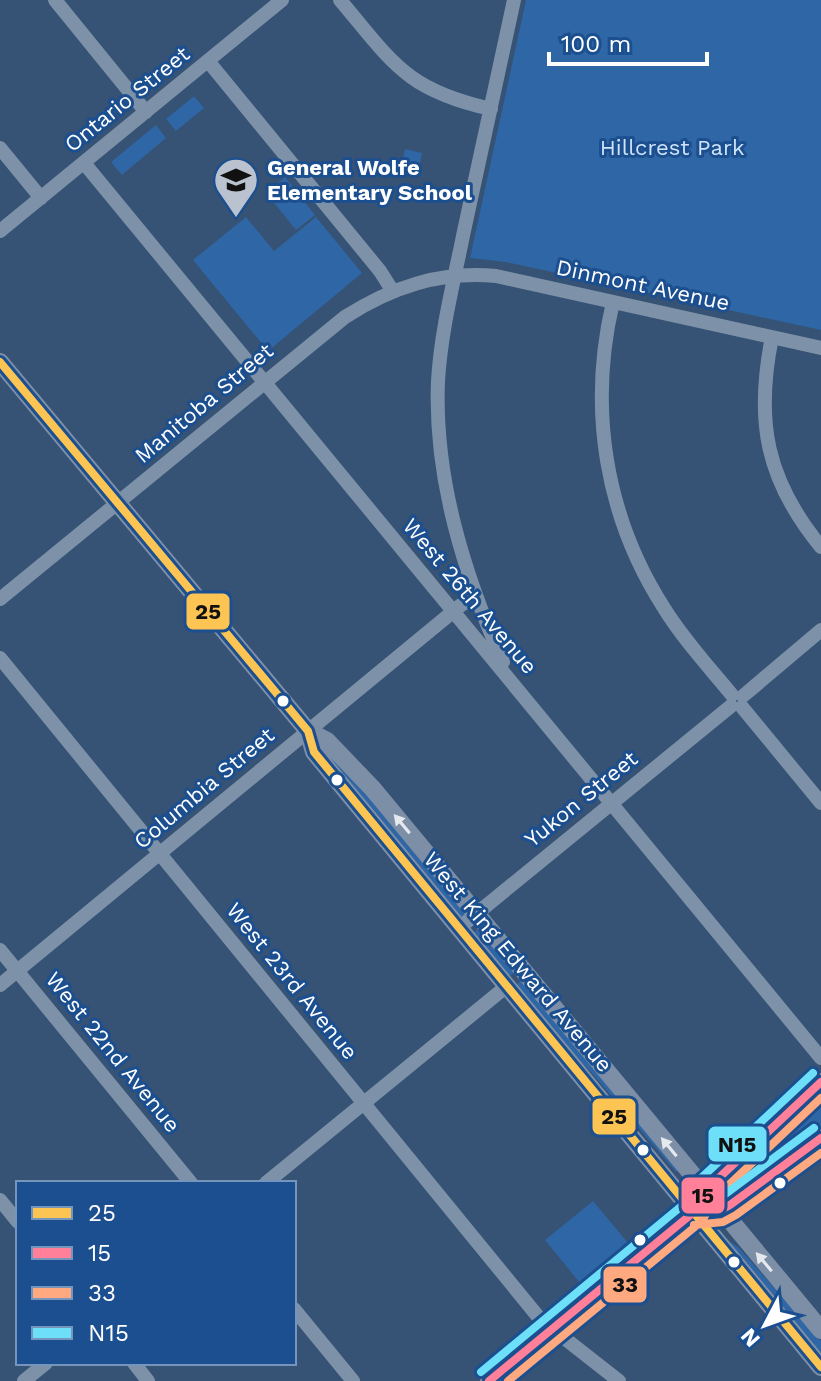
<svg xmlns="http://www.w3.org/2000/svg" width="821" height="1381" font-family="'Work Sans',sans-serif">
  <rect width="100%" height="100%" fill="#365274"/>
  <path fill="#2f66a5" d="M526 0H821V330L506 262 470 258Z
    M194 96 204 108 176 131 166 119Z
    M156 125 166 138 122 175 111 162Z
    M405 149 422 153 418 172 401 168Z
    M285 177 315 215 296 230 266 193Z
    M246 217 274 251 316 217 362 273 268 351 193 260Z
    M325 752 370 795 467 912 462 918Z
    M480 927 516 971 510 976 474 933Z
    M523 979 679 1169 676 1172 591 1072 556 1038 516 985Z
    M821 1091V1131L729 1197 723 1190Z
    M593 1201 628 1243 580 1283 545 1240Z
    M725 1238 739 1248 821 1341V1359Z"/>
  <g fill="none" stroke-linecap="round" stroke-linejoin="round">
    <path stroke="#7d92a8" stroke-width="14" d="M55 0 146 112
      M340 0C393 63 406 90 491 109
      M208 61 380 271 392 290
      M0 148 41 198
      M84 163 821 1058
      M0 231 282 0
      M613 302C588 408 605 516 664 608 683 639 709 667 732 695
      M772 337C755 421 766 480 821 547
      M0 599 345 317C392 287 440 271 496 276L821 348
      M0 658 540 1319 619 1381
      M503 662C464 574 434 478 438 381 441 330 454 281 464 231 481 154 497 77 514 0
      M743 696 821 630
      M742 707 821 803
      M459 928 731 706
      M0 950 191 1183
      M0 985 461 605 476 598
      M266 1183 507 986
      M0 1200 18 1222
      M294 1309 353 1381
      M134 1363 148 1381
      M24 1381 46 1363"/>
    <path stroke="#7d8ea7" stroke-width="18" d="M0 362 308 731 314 752 821 1367
      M308 731 327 741 373 789 821 1330
      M711 1211 721 1210 735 1202 821 1138
      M489 1381 694 1212 705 1191 821 1082"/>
    <g stroke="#1b4f8f" stroke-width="14">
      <path id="bus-1" d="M0 362 308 731 314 752 821 1367"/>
    </g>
    <g stroke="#1b4f8f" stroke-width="14">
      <path id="bus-2" d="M693 1213 721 1210 730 1205 821 1138
        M489 1381 694 1212 705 1191 821 1082"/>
    </g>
    <g stroke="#1b4f8f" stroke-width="14">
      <path id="bus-3" d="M694 1225 723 1222 736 1215 821 1153
        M508 1381 702 1221 715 1198 821 1098"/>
    </g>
    <g stroke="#1b4f8f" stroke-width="14">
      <path id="bus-4" d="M692 1201 717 1198 724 1195 814 1128
        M481 1372 684 1204 697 1182 813 1073"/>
    </g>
    <use href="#bus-1" stroke="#fcc553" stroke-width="8"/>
    <use href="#bus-2" stroke="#ff8098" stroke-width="8"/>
    <use href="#bus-3" stroke="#ffa980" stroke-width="8"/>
    <use href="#bus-4" stroke="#6ddff8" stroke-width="8"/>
  </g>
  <defs><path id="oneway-solid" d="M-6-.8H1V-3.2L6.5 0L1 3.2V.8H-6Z" transform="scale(2)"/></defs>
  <g fill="#e5e8ed">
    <use href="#oneway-solid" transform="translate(402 824) rotate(-130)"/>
    <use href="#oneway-solid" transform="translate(669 1147) rotate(-129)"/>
    <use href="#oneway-solid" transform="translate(764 1262) rotate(-130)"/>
  </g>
  <defs>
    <g id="school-pin" transform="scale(2.3)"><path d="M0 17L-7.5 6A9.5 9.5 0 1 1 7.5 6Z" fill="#b9c2ce" stroke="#1b4f8f"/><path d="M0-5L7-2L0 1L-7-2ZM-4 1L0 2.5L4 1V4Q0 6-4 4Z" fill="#111"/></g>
  </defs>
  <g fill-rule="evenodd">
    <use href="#school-pin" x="236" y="180"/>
  </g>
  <g fill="#fff" stroke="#1b4f8f" stroke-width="3">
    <circle cx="283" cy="701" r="7"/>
    <circle cx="337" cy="780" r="7"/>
    <circle cx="643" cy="1150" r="7"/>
    <circle cx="780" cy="1183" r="7"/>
    <circle cx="640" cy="1240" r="7"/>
    <circle cx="734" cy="1262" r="7"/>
  </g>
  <g text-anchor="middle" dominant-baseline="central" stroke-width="6" stroke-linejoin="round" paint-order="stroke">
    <g font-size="22" fill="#fff" stroke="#1b4f8f">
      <text transform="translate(127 99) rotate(-39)">Ontario Street</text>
      <text transform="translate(643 285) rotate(12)">Dinmont Avenue</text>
      <text transform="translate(204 403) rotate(-40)">Manitoba Street</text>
      <text transform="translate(470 596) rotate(50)">West 26th Avenue</text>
      <text transform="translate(204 788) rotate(-40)">Columbia Street</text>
      <text transform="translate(581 799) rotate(-39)">Yukon Street</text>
      <text transform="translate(518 962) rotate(50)">West King Edward Avenue</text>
      <text transform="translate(292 981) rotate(51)">West 23rd Avenue</text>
      <text transform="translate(113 1052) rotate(51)">West 22nd Avenue</text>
    </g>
    <g font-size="22" fill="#cfe3fa" stroke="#1b4f8f">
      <text x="672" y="147">Hillcrest Park</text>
    </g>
    <g font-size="22" font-weight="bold" fill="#fff" stroke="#1b4f8f" text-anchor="start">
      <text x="267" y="167">General Wolfe<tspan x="267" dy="25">Elementary School</tspan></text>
    </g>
  </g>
  <g stroke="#1b4f8f" stroke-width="3">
    <rect x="185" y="592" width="46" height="39" rx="8" fill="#fcc553"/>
    <rect x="591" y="1097" width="46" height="39" rx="8" fill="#fcc553"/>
    <rect x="707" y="1125" width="61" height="38" rx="8" fill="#6ddff8"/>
    <rect x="680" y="1176" width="46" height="39" rx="8" fill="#ff8098"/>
    <rect x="602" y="1265" width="46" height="39" rx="8" fill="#ffa980"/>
  </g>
  <g font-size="22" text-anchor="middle" font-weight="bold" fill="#111">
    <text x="208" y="619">25</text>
    <text x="614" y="1124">25</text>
    <text x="737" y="1152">N15</text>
    <text x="703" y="1203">15</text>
    <text x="625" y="1292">33</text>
  </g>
  <rect x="16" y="1181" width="280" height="184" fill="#1b4f8f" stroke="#7695bc" stroke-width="2"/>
  <rect x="32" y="1207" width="40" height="12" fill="#fcc553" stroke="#7695bc" stroke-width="2"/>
  <text x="88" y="1221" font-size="24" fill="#ffffff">25</text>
  <rect x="32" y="1247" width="40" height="12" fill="#ff8098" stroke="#7695bc" stroke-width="2"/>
  <text x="88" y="1261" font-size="24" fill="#ffffff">15</text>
  <rect x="32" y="1287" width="40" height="12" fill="#ffa980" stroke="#7695bc" stroke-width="2"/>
  <text x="88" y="1301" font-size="24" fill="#ffffff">33</text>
  <rect x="32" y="1327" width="40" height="12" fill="#6ddff8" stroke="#7695bc" stroke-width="2"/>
  <text x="88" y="1341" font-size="24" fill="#ffffff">N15</text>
  <g transform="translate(765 1325) rotate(229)" stroke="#1b4f8f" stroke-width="6" paint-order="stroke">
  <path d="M0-6L14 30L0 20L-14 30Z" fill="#ffffff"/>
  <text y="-12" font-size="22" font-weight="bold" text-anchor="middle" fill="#ffffff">N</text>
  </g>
  <path d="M549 52v12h158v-12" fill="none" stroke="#ffffff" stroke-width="4"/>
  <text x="561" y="52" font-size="24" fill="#ffffff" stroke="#1b4f8f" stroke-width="6" paint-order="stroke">100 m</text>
</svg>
